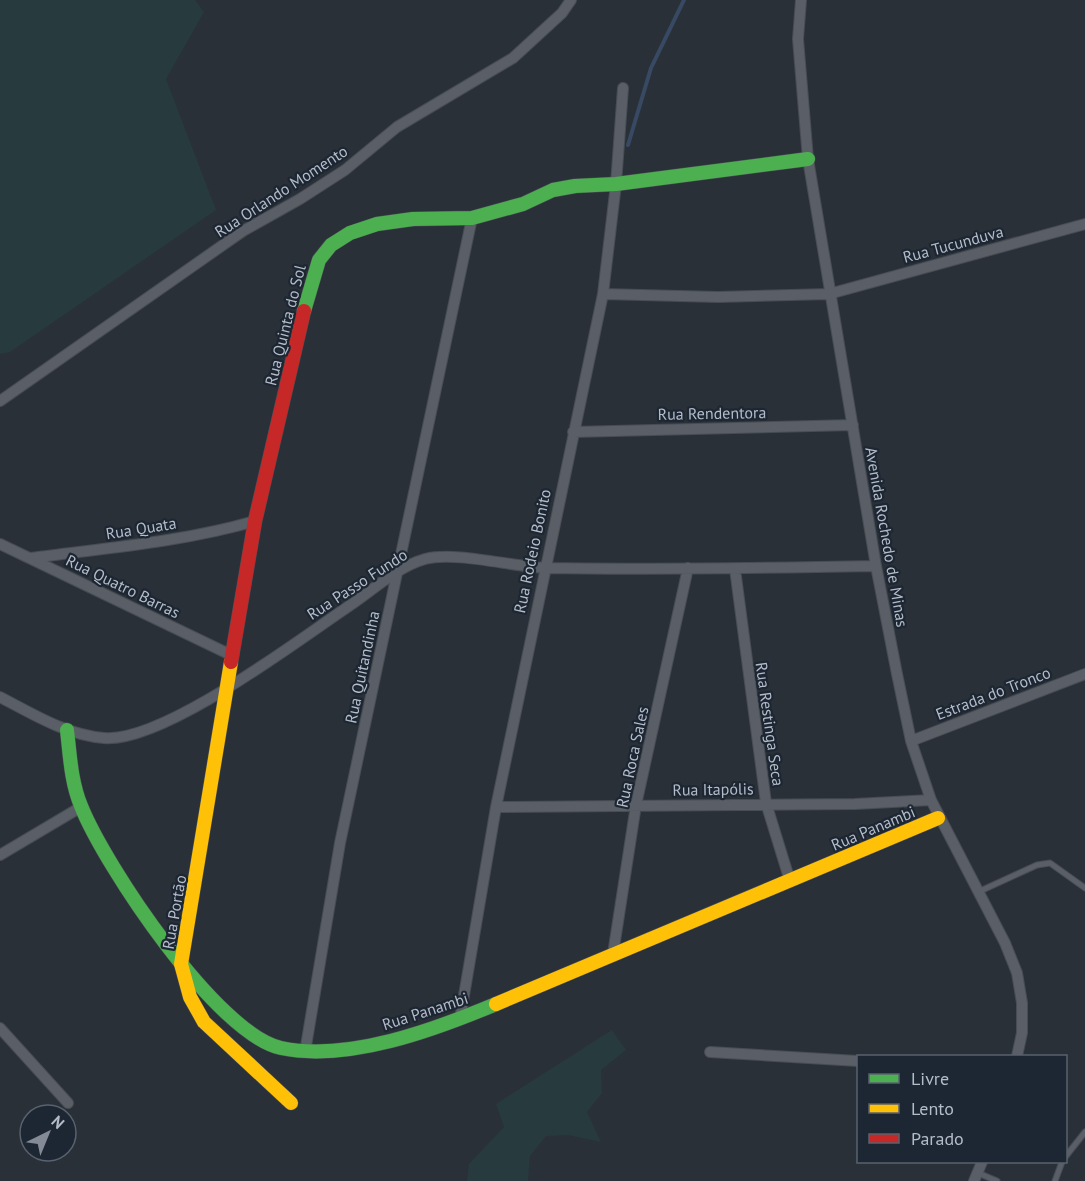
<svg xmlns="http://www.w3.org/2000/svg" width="1085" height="1181" font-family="'PT Sans',sans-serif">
  <rect width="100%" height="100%" fill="#2a3038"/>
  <path fill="#273a3e" d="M0 0H195L204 12 166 79 216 210 10 352 0 354Z
    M612 1030 626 1050 601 1070 602 1093 587 1112 601 1142 568 1135 546 1136 530 1156 528 1181H467L469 1164 504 1127 496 1104Z"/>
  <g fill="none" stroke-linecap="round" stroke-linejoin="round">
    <path stroke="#384963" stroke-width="4" d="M628 145 651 68 684 0"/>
    <g stroke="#484c53" stroke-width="7">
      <path id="lane" d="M978 892 1037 865 1050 863 1085 888
        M1066 1156 1085 1132
        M978 1173 997 1181
        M1055 1181 1062 1162"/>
    </g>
    <g stroke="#484c53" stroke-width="12">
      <path id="street" d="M801 0 798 39 808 159 876 566 897 674 911 741 931 800 1005 943 1017 973 1022 1003V1033L1017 1056
        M603 294 718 297 829 294 1085 224
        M0 401 243 231 300 199 345 170 397 127 513 58 562 13 571 0
        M573 432 853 425
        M0 544 233 656
        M31 558C106 548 182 542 255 521
        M735 569 766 803 790 881
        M0 697C33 714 66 735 104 738 163 743 297 641 349 606 373 590 397 567 425 559 456 551 513 567 547 568 656 570 766 568 876 566
        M911 741 1085 674
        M496 807 855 804 931 800
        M0 855 81 807
        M613 954 636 805 688 568
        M460 1019 496 807 603 294 616 184 623 88
        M0 1028 68 1103
        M305 1052 340 843 472 218
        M710 1052 858 1061
        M974 1181 982 1162"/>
    </g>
    <g stroke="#484c53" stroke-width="15">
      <path id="fast" d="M304 311 319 260 331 245 350 233 377 224 413 219 472 218 523 204 553 190 575 186 616 184 808 159
        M67 730C70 756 71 782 81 806 105 866 217 1034 281 1048 348 1062 434 1030 496 1004"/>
    </g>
    <g stroke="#484c53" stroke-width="15">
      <path id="slow" d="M231 662 181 964 190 997 204 1022 291 1103
        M496 1004 938 818"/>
    </g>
    <g stroke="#484c53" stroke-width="15">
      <path id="jam" d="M231 662 255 521 304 311"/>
    </g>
    <use href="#lane" stroke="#5a5e66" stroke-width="5"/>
    <use href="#street" stroke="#5a5e66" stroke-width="10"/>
    <use href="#fast" stroke="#4caf50" stroke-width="14"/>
    <use href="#slow" stroke="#ffc107" stroke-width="14"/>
    <use href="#jam" stroke="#c62828" stroke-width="14"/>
  </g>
  <g text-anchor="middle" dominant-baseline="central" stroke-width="4.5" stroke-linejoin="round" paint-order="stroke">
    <g font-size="16" fill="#b4bcc9" stroke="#1d2633">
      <text transform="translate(281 191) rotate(-33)">Rua Orlando Momento</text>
      <text transform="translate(953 244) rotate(-15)">Rua Tucunduva</text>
      <text transform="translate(285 325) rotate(-76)">Rua Quinta do Sol</text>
      <text transform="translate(712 413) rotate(-1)">Rua Rendentora</text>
      <text transform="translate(141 528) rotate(-9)">Rua Quata</text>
      <text transform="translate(887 537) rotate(80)">Avenida Rochedo de Minas</text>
      <text transform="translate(532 551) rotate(-78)">Rua Rodeio Bonito</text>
      <text transform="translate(357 584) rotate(-33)">Rua Passo Fundo</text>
      <text transform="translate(123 586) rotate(26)">Rua Quatro Barras</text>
      <text transform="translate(362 667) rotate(-78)">Rua Quitandinha</text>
      <text transform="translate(993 693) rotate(-21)">Estrada do Tronco</text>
      <text transform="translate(770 724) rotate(82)">Rua Restinga Seca</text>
      <text transform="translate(632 757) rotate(-78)">Rua Roca Sales</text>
      <text transform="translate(713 789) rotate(-1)">Rua Itapólis</text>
      <text transform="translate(873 828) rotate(-23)">Rua Panambi</text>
      <text transform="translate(174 912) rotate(-80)">Rua Portão</text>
      <text transform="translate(425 1011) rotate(-18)">Rua Panambi</text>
    </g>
  </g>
  <rect x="857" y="1055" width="210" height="108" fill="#1d2633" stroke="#59626f" stroke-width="1.5"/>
  <rect x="869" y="1074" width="30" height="9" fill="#4caf50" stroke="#59626f" stroke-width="1.5"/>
  <text x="911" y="1085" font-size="18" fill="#b4bcc9">Livre</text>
  <rect x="869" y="1104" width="30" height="9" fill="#ffc107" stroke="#59626f" stroke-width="1.5"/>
  <text x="911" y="1115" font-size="18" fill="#b4bcc9">Lento</text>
  <rect x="869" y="1134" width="30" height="9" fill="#c62828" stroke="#59626f" stroke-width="1.5"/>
  <text x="911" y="1145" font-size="18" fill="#b4bcc9">Parado</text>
  <g transform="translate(48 1133) rotate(43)"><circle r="28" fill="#1d2633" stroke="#59626f" stroke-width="1.5"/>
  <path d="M0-4.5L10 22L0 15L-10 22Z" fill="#848b96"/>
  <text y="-9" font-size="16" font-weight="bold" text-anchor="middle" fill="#b4bcc9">N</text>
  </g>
</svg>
